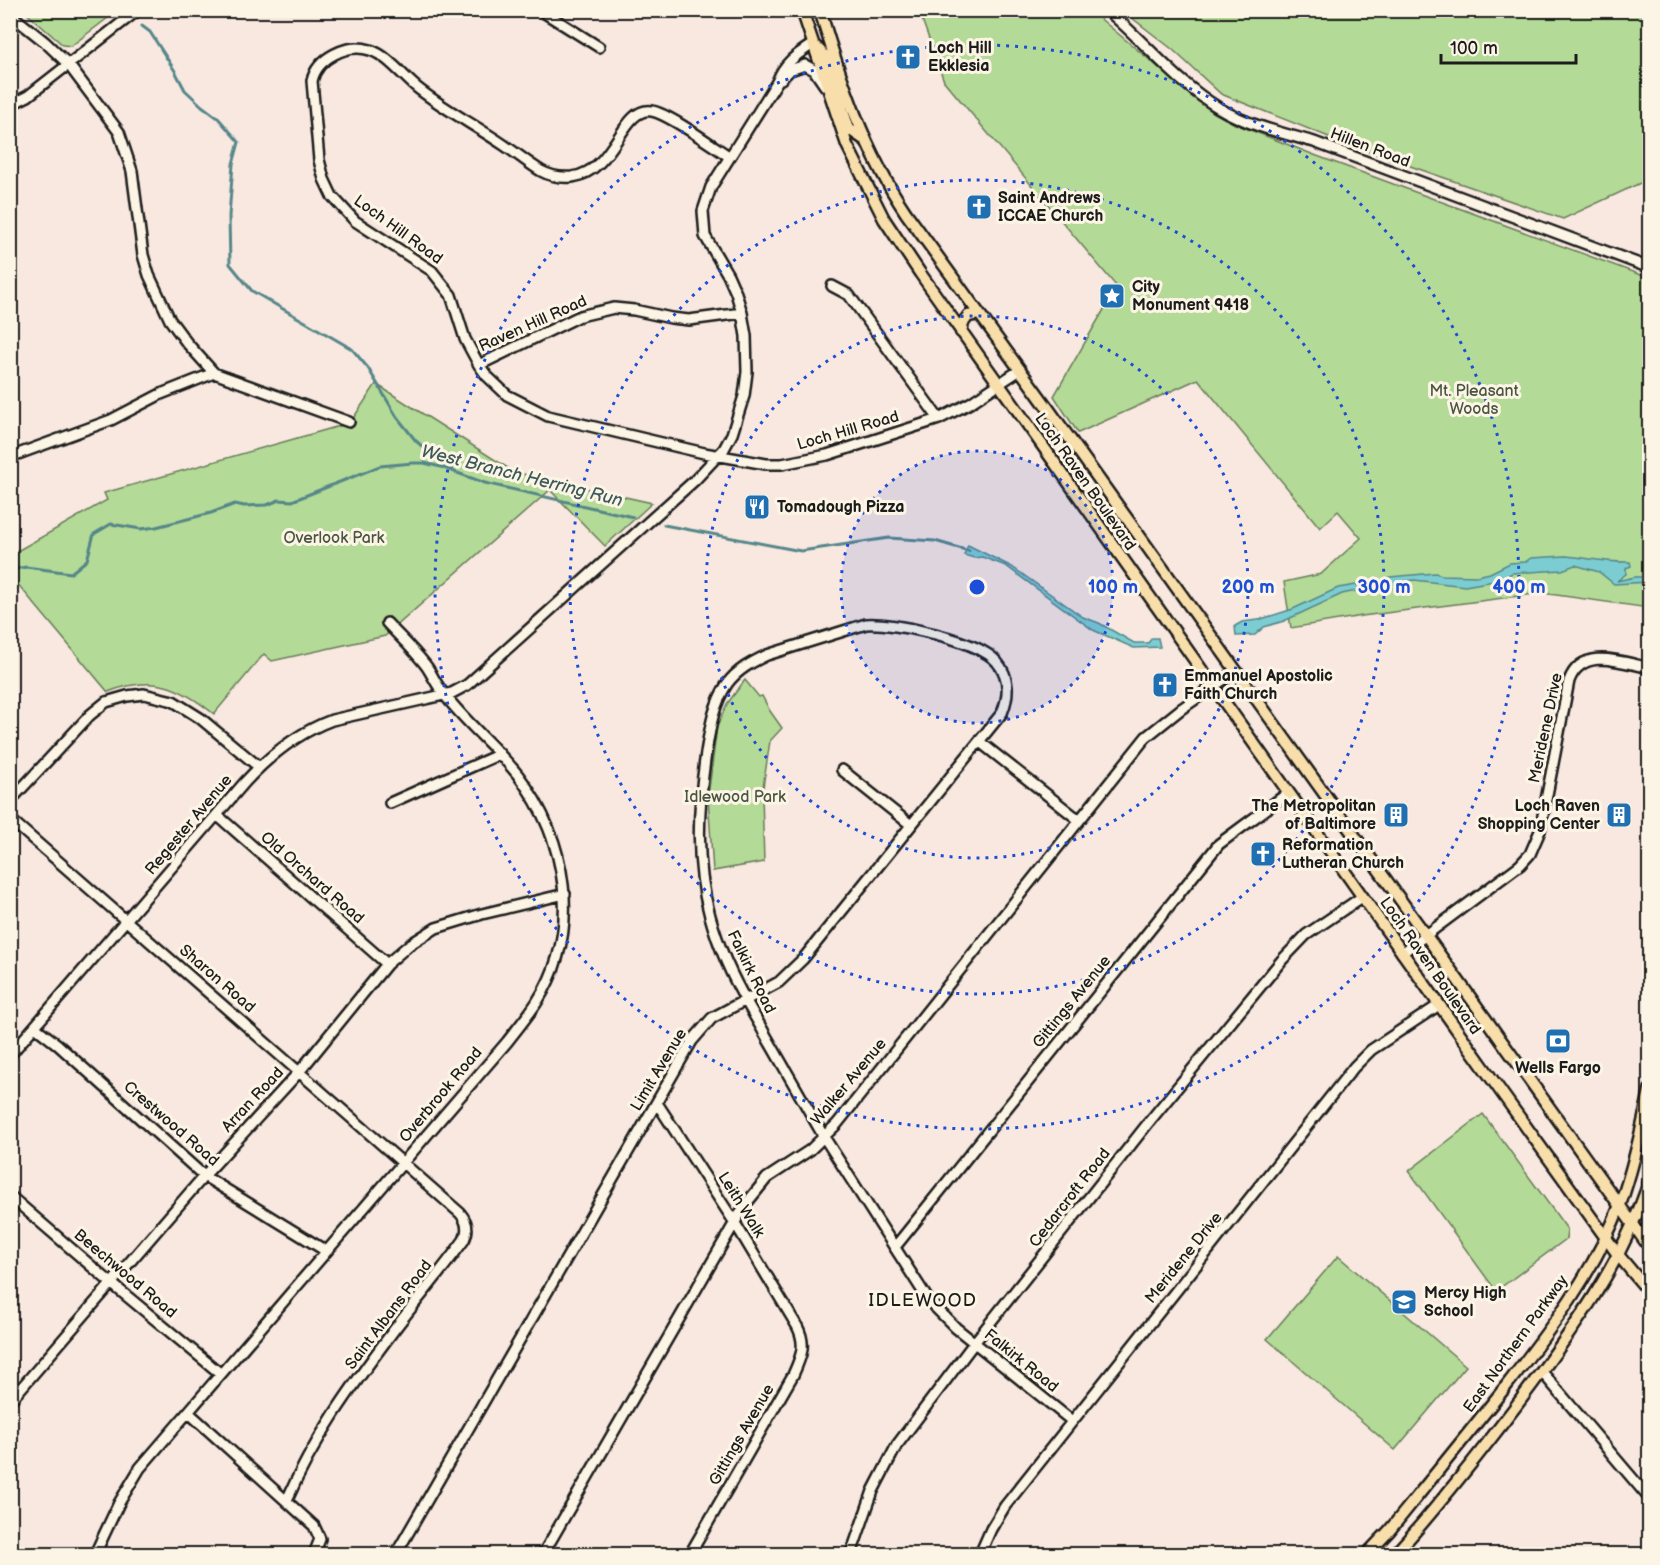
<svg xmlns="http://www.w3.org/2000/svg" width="1660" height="1565" font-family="'Balsamiq Sans',sans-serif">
  <rect width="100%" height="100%" fill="#f8e8e0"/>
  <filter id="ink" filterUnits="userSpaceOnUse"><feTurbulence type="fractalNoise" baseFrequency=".0167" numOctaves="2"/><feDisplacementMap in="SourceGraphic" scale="12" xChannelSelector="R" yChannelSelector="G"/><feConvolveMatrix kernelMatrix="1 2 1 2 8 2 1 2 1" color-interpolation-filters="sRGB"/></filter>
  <g filter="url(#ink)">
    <path fill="#b3da96" stroke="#687b59" stroke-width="1.5" d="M24 11H117L71 46 63 45Z
      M919 11H1091L1188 92 1213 112 1235 124 1317 156 1649 278V608L1542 593 1362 616 1291 628 1284 582 1321 574 1361 538 1338 511 1320 528 1198 379 1078 433 1054 396 1117 287 944 81Z
      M1123 11H1649V179L1563 219 1344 143 1221 94 1172 49Z
      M376 384 514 472 652 503 605 546 550 490 385 636 272 661 264 654 214 714C178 685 153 675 108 692L11 576 10 552 19 550 107 500 104 493 350 423Z
      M745 680 759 697 762 696 770 711 782 728 770 741 762 794 764 862 713 871 708 797 717 727 727 704Z
      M1483 1114 1567 1229 1566 1239 1496 1291 1409 1171Z
      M1338 1256 1466 1366 1395 1450 1267 1339Z"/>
    <path fill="#7bcdd1" stroke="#558689" stroke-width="1.5" d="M968 545 1012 567 1083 617 1099 623 1134 643H1148L1152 638H1158L1160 647 1134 648 1093 630 1006 566 982 557 974 558 964 555Z
      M1566 556C1588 558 1609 563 1630 562L1631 566 1626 568V574L1617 581 1635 577H1649V582L1614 584 1599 572 1575 565 1562 570 1512 573 1500 580 1465 586 1414 580 1395 583 1391 589 1388 590 1356 591 1342 594 1284 621 1264 627 1255 635 1236 636 1235 626 1242 622 1258 620 1293 609 1338 588 1381 581 1390 577 1435 573 1442 575 1477 576 1490 573 1510 563 1525 562 1531 558Z"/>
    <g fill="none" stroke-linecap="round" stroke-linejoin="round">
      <path stroke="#558689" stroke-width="3" d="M142 26 150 32 175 71 185 90 202 106 218 118 239 142 233 164 229 216 230 264 252 291 352 349 368 368 397 417 416 441 437 459 452 468
        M664 525 801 551 889 538 935 541 969 551
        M10 570 26 567 71 573 87 560 94 534 111 524 141 529 156 527 211 513 235 504 244 506 267 505 279 500 292 501 380 466 413 463H424L441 467 485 483 633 517"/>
      <g stroke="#1c1c1c" stroke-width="14">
        <path id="minor" d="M540 10 599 47
          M1107 10C1145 42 1176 82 1219 108 1247 125 1282 133 1314 142L1650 268
          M10 14 45 42 68 64 119 132 132 171 143 255 149 275 170 320 187 343 214 373 349 422
          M781 79 790 70 805 65 814 70 825 86
          M10 105 28 96 138 10
          M730 157C713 146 669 114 652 111 621 106 616 171 572 177 561 178 550 176 541 171 528 163 516 153 504 145 476 126 446 110 420 90 404 78 389 56 370 50 347 43 317 58 312 81L319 160 324 179 332 196 355 221 432 271 451 295 465 339 479 365 487 376 507 395 548 416 704 453 766 464H782L827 455 939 419 970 403 1020 370
          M832 286 849 295 939 419
          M479 365 580 316 614 308 634 310 671 318 689 320 742 313
          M10 457 111 420 161 394 214 373
          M980 742 1079 820
          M842 770 911 825
          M10 801 90 715 106 702 127 696 144 694 173 701 200 718 259 767
          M390 803 500 754
          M217 815 387 964
          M10 819 460 1213C467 1221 469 1230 464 1240 441 1272 415 1302 391 1334 352 1386 313 1440 287 1500
          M1402 953 1520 865 1530 854 1540 831 1569 681C1582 646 1621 662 1650 668
          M35 1027 57 1044 204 1176 326 1251
          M10 1055 245 782C270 755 297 733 332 720L452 693 467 685 695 480 724 449 732 434 744 396 747 372 746 336 742 313 736 293 728 275 705 236 703 211 711 187 777 82C784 63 796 55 813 44
          M657 1103 735 1223 797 1326C807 1345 801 1357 793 1375L690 1554
          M10 1196 111 1283 221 1374
          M895 1247 1219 844 1288 793
          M1542 1372 1650 1499
          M10 1401 204 1176 300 1071 387 964 409 945 436 928 482 914 565 894
          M188 1412 314 1526 320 1539 314 1554
          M95 1554 119 1503 140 1468 507 1042C517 1029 528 1016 537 1002 583 930 567 840 518 775 495 746 466 723 444 694 437 686 433 676 427 667 415 651 400 637 387 623
          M396 1554 692 1041 712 1018 779 982 803 959 1002 713C1009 696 1010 677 997 662 979 640 894 622 866 624L767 655C752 662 737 670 727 684 713 705 710 729 706 753 698 807 695 863 710 916 719 949 733 979 750 1008L824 1137 929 1301 956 1328 1072 1421
          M543 1554 745 1205 767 1178 810 1150 837 1124 1146 737 1181 709 1236 671
          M851 1554 873 1491 897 1445 974 1343 1149 1122 1282 960 1306 935 1362 897
          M980 1554 991 1529 1005 1506 1354 1067 1371 1050 1439 1005"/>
      </g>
      <g stroke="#1c1c1c" stroke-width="15">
        <path id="major" d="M802 10 847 145 884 219 920 273 1504 1096 1619 1256 1650 1293
          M820 10C841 81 865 152 906 213L1047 407 1650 1248
          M815 46 824 55 849 129 865 140
          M961 332 963 323 968 316 979 314
          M1367 1554 1389 1531C1428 1483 1468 1434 1507 1385 1550 1330 1595 1271 1620 1205 1633 1168 1642 1129 1650 1090
          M1395 1554C1438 1507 1477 1457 1516 1406 1570 1334 1622 1266 1650 1179"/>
      </g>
      <use href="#minor" stroke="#fcf5e5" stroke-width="9"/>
      <use href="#major" stroke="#f8deab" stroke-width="10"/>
    </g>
  </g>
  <circle cx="977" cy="587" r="136" fill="#1d4ed8" fill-opacity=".12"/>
  <g fill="none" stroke="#1d4ed8" stroke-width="3" stroke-dasharray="3 6">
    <circle cx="977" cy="587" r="136"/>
    <circle cx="977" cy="587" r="271"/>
    <circle cx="977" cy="587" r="407"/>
    <circle cx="977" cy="587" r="542"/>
  </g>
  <defs>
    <g id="church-square" transform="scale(1.35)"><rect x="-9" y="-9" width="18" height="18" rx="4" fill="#1f6fb2" stroke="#fcf5e5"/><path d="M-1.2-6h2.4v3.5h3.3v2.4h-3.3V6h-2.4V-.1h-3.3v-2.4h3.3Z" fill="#fff"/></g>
    <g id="sight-square" transform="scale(1.35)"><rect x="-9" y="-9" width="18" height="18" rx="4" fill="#1f6fb2" stroke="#fcf5e5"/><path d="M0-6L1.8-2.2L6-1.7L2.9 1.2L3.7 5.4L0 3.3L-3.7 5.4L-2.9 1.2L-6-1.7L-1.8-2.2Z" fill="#fff"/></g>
    <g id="restaurant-square" transform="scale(1.35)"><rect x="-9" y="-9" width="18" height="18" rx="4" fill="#1f6fb2" stroke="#fcf5e5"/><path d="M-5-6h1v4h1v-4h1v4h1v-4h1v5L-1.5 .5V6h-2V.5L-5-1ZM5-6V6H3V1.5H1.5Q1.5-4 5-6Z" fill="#fff"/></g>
    <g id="building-square" transform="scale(1.35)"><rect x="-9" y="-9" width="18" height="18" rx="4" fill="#1f6fb2" stroke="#fcf5e5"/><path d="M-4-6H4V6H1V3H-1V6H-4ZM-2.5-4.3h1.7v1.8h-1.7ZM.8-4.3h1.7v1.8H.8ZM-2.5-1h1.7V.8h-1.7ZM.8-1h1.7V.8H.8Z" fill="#fff"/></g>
    <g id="bank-square" transform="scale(1.35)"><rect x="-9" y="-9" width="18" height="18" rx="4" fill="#1f6fb2" stroke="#fcf5e5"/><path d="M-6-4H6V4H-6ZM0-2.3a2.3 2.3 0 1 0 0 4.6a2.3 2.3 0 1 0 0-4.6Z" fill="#fff"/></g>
    <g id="school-square" transform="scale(1.35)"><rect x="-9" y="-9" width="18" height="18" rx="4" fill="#1f6fb2" stroke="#fcf5e5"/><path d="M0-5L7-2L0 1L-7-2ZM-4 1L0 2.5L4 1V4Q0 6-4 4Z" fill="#fff"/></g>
  </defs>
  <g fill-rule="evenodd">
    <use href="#church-square" x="908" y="57"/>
    <use href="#church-square" x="979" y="207"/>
    <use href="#sight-square" x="1112" y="296"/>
    <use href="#restaurant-square" x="757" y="507"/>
    <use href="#church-square" x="1165" y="685"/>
    <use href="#building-square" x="1396" y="815"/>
    <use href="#building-square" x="1619" y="815"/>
    <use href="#church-square" x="1263" y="854"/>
    <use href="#bank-square" x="1558" y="1041"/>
    <use href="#school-square" x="1404" y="1302"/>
  </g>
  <g text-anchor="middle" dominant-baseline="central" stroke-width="6" stroke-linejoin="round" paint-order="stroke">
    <g font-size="16" font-weight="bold" fill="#1c1c1c" stroke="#fcf5e5" text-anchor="start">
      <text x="928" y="48">Loch Hill<tspan x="928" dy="18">Ekklesia</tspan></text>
      <text x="998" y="198">Saint Andrews<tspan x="998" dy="18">ICCAE Church</tspan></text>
      <text x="1132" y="287">City<tspan x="1132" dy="18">Monument 9418</tspan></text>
      <text x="777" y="507">Tomadough Pizza</text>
      <text x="1184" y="676">Emmanuel Apostolic<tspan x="1184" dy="18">Faith Church</tspan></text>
      <text x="1376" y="806" text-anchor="end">The Metropolitan<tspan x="1376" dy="18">of Baltimore</tspan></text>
      <text x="1600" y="806" text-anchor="end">Loch Raven<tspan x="1600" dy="18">Shopping Center</tspan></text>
      <text x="1282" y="845">Reformation<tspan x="1282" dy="18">Lutheran Church</tspan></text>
      <text x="1558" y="1068" text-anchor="middle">Wells Fargo</text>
      <text x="1424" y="1293">Mercy High<tspan x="1424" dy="18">School</tspan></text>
    </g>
    <g font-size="16" fill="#1c1c1c" stroke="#fcf5e5">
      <text transform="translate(1370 148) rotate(21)">Hillen Road</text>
      <text transform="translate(398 230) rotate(36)">Loch Hill Road</text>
      <text transform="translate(533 324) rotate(-24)">Raven Hill Road</text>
      <text transform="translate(848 431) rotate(-16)">Loch Hill Road</text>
      <text transform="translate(1085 482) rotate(55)">Loch Raven Boulevard</text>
      <text transform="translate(1546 728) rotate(-78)">Meridene Drive</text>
      <text transform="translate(189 825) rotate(-50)">Regester Avenue</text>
      <text transform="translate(312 878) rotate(41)">Old Orchard Road</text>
      <text transform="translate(1430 966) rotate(55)">Loch Raven Boulevard</text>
      <text transform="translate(751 972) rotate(64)">Falkirk Road</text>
      <text transform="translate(217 979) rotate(41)">Sharon Road</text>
      <text transform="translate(1072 1002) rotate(-51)">Gittings Avenue</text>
      <text transform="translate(659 1070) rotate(-59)">Limit Avenue</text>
      <text transform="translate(849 1082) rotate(-50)">Walker Avenue</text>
      <text transform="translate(441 1095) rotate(-50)">Overbrook Road</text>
      <text transform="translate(253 1100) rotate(-47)">Arran Road</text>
      <text transform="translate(171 1124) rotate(41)">Crestwood Road</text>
      <text transform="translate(1070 1198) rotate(-52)">Cedarcroft Road</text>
      <text transform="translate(741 1205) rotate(58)">Leith Walk</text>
      <text transform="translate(1184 1258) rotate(-51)">Meridene Drive</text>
      <text transform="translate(125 1274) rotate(40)">Beechwood Road</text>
      <text transform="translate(389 1315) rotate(-53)">Saint Albans Road</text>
      <text transform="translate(1516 1344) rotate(-54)">East Northern Parkway</text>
      <text transform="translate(1021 1361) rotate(39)">Falkirk Road</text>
      <text transform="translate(742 1435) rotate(-60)">Gittings Avenue</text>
    </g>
    <g font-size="16" fill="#495541" stroke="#fcf5e5">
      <text x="1474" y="391">Mt. Pleasant<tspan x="1474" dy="18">Woods</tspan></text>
      <text x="334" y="538">Overlook Park</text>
      <text x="735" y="797">Idlewood Park</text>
    </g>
    <g font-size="18" font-style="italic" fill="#3d5a5b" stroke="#fcf5e5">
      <text transform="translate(522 476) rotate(14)">West Branch Herring Run</text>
    </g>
    <g font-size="18" letter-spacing="1.5" fill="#1c1c1c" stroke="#fcf5e5">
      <text x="923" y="1300">IDLEWOOD</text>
    </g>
  </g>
  <circle cx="977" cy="587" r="9" fill="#1d4ed8" stroke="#fcf5e5" stroke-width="3"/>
  <g font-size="18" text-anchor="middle" font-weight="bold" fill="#1d4ed8" stroke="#fcf5e5" stroke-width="6" stroke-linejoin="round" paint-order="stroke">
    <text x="1113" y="593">100 m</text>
    <text x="1248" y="593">200 m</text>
    <text x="1384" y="593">300 m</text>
    <text x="1519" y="593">400 m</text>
  </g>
  <rect width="1660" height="1565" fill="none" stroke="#fcf5e5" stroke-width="36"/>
  <rect x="18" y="18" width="1624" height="1529" fill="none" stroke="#1c1c1c" stroke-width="2" filter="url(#ink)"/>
  <path d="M1441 54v9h135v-9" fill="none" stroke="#1c1c1c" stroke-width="3"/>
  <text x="1450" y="54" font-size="18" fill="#1c1c1c" stroke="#fcf5e5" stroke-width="4.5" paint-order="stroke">100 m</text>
</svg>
